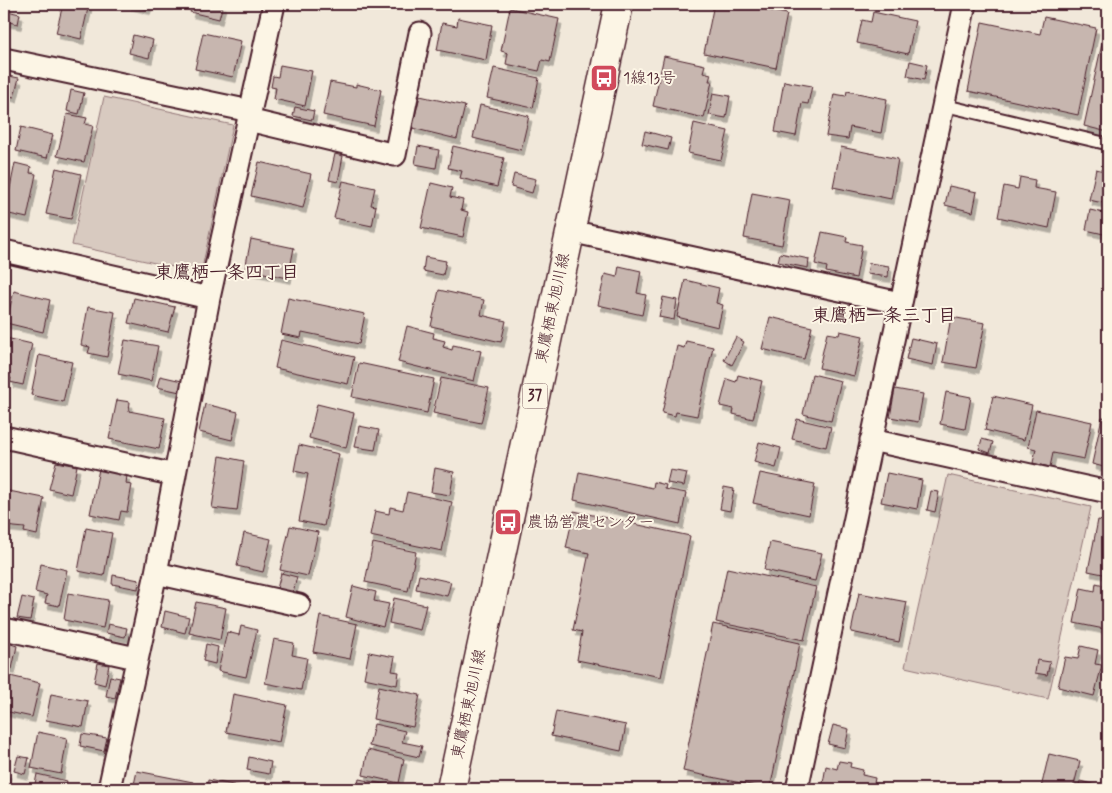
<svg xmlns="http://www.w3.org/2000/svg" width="1112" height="793" font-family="Mynerve,'Klee One',sans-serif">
  <defs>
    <filter id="shadow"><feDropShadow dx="3" dy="5.5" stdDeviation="0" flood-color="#0004"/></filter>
  </defs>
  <rect width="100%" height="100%" fill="#f1e8da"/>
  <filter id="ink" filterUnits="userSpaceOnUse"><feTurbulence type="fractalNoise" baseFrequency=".02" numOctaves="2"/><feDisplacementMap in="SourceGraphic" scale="10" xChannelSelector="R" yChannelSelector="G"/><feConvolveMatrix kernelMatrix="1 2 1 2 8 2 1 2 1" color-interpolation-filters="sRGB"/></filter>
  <g filter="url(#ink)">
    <path fill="#d8cac0" stroke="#917476" d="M104 97 233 125 201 273 72 245Z
      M948 475 1091 507 1048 699 905 667Z"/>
    <path fill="#c7b6af" stroke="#4a1f2b" filter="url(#shadow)" d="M63 4H89L81 39 56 33Z
      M128 4H149L147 9Z
      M193 4H223L219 19 190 12Z
      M714 4H738L787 14 776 68 704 53Z
      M510 8 559 19 550 62 542 60 539 71 506 64 508 53 501 51Z
      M7 11 20 14 18 24 4 21Z
      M873 12 915 21 908 54 857 43 862 20 871 22Z
      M1108 16V132L1084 126Z
      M1044 17 1096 28 1078 115 968 91 982 22 1040 34Z
      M458 18 492 25 486 60 437 50 442 23 457 26Z
      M203 33 241 41 233 77 195 69Z
      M133 35 153 40 149 58 129 53Z
      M664 56 705 65 703 72 711 74 709 81H712L704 118 653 106Z
      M910 61 927 65 924 80 907 76Z
      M280 65 312 71 305 106 274 99 276 88 271 87 273 76 278 77Z
      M494 68 539 78 533 108 487 98Z
      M9 76 19 78 14 97 5 95Z
      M784 81 812 86 808 104 802 103 796 136 775 132Z
      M330 82 356 87V84L381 90 374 126 323 115Z
      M71 90 84 93 79 114 67 111Z
      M847 91 887 99 881 133 850 127 848 139 826 136 834 94 846 96Z
      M713 93 730 96 726 118 709 115Z
      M420 96 465 106 457 139 412 128Z
      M480 105 529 116 521 150 473 138Z
      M295 107 314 111 312 120 293 116Z
      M67 114 87 118 85 124 93 126 84 162 57 156Z
      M694 123 728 131 721 160 688 153Z
      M21 127 53 135 47 158 16 151Z
      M645 131 671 138 668 150 642 144Z
      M418 146 439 150 436 168 415 164Z
      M453 146 504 158 497 187 460 178 462 171 448 168Z
      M841 147 898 159 891 199 833 187Z
      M335 154 343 156 338 182 329 180Z
      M259 162 311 174 303 208 251 196Z
      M15 163 31 167 30 173 36 174 27 218 5 213Z
      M56 168 81 174 71 219 46 214Z
      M1096 169 1108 172 1103 203 1089 200Z
      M514 174 536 179 532 193 511 187Z
      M1020 177 1035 180 1034 188 1056 192 1049 228 998 217 1004 186 1018 189Z
      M343 181 375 188 371 205 376 206 372 226 334 218Z
      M431 183 452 188 450 197 463 200 461 210 468 212 463 237 421 228Z
      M949 186 977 192 973 212 945 205Z
      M752 193 790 200 782 245 744 238Z
      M1090 210 1108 214V235L1086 230Z
      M822 232 847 237 846 242 862 245 856 278 826 272 827 267 815 264Z
      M251 239 294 248 288 278 245 269Z
      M780 253 809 259 808 268 778 262Z
      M425 257 446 261 443 275 423 271Z
      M869 263 889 266 888 277 867 274Z
      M619 266 641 271 637 293 646 295 642 315 598 305 605 274 617 277Z
      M685 280 719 288 716 303 723 305 718 327 677 317Z
      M439 290 484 300 481 315 506 321 501 342 431 326Z
      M14 291 50 300 43 332 6 323Z
      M663 297 677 300 674 320 659 317Z
      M134 298 175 307 168 332 128 323Z
      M288 298 365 314 359 344 302 332 301 338 281 334Z
      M88 307 115 312 107 357 88 353 90 347 81 345Z
      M770 317 812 327 804 359 762 349Z
      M951 317 985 323 976 368 943 362Z
      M407 326 434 333 433 338 445 341 443 347 452 350 453 345 481 351 474 381 398 362Z
      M840 331 863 336 854 376 819 368 827 333 839 335Z
      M736 337 744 342 732 365 724 360Z
      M6 338 32 344 23 385 10 382 11 378 4 377Z
      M911 338 937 344 933 365 906 359Z
      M125 340 158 346 151 381 118 374Z
      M281 340 354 357 348 384 275 368Z
      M686 341 713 347 697 416 676 412 675 416 662 413 677 346 684 348Z
      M39 355 72 362 63 402 31 395Z
      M359 363 434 379 427 413 352 397Z
      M812 374 841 381 831 421 803 414Z
      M738 375 762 381 753 419 733 414 734 409 720 406 727 379 736 382Z
      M160 376 182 381 180 392 157 387Z
      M441 378 489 388 481 423 433 413Z
      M895 389 923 394 918 422 890 417Z
      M946 392 971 397 965 429 940 424Z
      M993 396 1032 405 1024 440 985 430Z
      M117 400 130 402 129 411 165 418 159 449 109 439Z
      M205 404 238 412 232 440 199 432Z
      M317 404 354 413 346 448 309 438Z
      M1036 410 1092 422 1084 459 1053 453 1050 467 1033 463 1036 449 1028 447Z
      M1102 417 1108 418V468L1092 464Z
      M797 419 831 427 826 447 792 439Z
      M359 426 379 430 375 450 355 447Z
      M982 439 993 442 990 453 979 449Z
      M759 442 781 448 776 468 754 462Z
      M299 445 339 454 324 526 299 521 308 474 294 471Z
      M220 456 244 461 237 511 212 508Z
      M56 462 77 466 71 494 49 489Z
      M435 468 454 472 450 495 431 492Z
      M99 469 127 475 126 484 132 485 127 512 121 511 119 520 90 514Z
      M670 470 687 473 684 486 667 483Z
      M579 472 653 488 654 482 666 485 665 489 686 493 680 524 574 500Z
      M760 473 815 484 809 515 753 503Z
      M887 473 922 480 917 509 881 502Z
      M724 487 734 489 730 511 720 509Z
      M4 490 44 498 37 535 24 532 25 528 4 526Z
      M931 491 939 492 935 512 927 510Z
      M407 492 452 502 442 551 370 536 375 511 389 514 390 507 403 510Z
      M574 511 690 536 661 677 577 660 582 632 573 630 589 553 566 548Z
      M1098 520 1108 522V575L1088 571Z
      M290 526 318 532 308 576 280 570Z
      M86 528 112 533 104 576 78 571Z
      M244 533 271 539 263 572 237 566Z
      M770 542 822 553 815 581 764 570Z
      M373 543 416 552 408 591 365 582Z
      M41 564 67 570 59 606 45 603 47 595 35 592Z
      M727 568 816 587 804 640 716 622Z
      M281 573 297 577 293 592 277 589Z
      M113 575 139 580 138 589 112 584Z
      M419 575 451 582 447 596 416 589Z
      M1096 583 1108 586V608L1104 629 1074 623 1081 588 1095 591Z
      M353 586 376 592 374 601 389 604 383 627 346 617Z
      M68 593 108 600 103 628 64 620Z
      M859 593 907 602 899 642 851 632Z
      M22 597 34 600 30 620 17 618Z
      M394 598 426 605 420 630 389 623Z
      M196 602 226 608 220 640 189 633Z
      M165 611 189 617 185 633 162 627Z
      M320 616 357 624 350 659 313 652Z
      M108 624 127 628 125 637 106 633Z
      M713 624 800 643 770 789 683 771Z
      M241 626 257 630 246 677 218 671 227 632 239 635Z
      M274 639 294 643 292 655 307 658 301 690 265 683Z
      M8 643 17 646 12 669 4 667Z
      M206 644 218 647 215 664 203 661Z
      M1081 646 1098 650 1095 664 1102 665 1094 696 1058 687 1065 657 1078 659Z
      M369 652 395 657 392 671 399 672 397 685 364 678Z
      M1037 660 1050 662 1047 675 1035 673Z
      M98 663 109 665 105 685 94 682Z
      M10 676 40 683 32 717 4 711Z
      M110 676 120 678 115 698 106 696Z
      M379 686 420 695 413 727 373 719Z
      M51 694 88 701 83 727 46 720Z
      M233 694 287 705 279 742 226 732Z
      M556 711 626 725 621 751 551 736Z
      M374 724 405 731 402 742 422 746 419 757 369 746Z
      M833 725 849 729 845 748 828 744Z
      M38 732 67 738 61 774 31 768Z
      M82 734 107 738 104 751 80 746Z
      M368 750 404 759 399 783 363 775Z
      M1049 754 1080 761 1073 789 1041 788Z
      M18 756 29 758 25 774 14 771Z
      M249 757 271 762 269 774 247 770Z
      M839 761 851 763 850 767 863 770 862 775 875 778 873 789H822L826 766 837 769Z
      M4 771 8 772 5 787H4Z
      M137 771 193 782 192 789H133Z
      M37 774 67 781 65 789H34Z
      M359 779 388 785V789H357Z
      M208 780 253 789H207Z
      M1080 781 1096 785 1095 789H1078Z
      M70 786 86 789H69Z"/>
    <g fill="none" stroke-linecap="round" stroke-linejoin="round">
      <g stroke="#4a1f2b" stroke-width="15">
        <path id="lane" d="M943 105 1108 144"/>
      </g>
      <g stroke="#4a1f2b" stroke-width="25">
        <path id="street" d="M4 59 250 111
          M248 120 395 155 420 33
          M570 231 900 303
          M4 251 209 298
          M4 437 175 475
          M871 440 1108 492
          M156 573 299 605
          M4 629 136 658
          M109 789 156 573 209 298 274 4
          M797 789 965 4"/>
      </g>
      <g stroke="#4a1f2b" stroke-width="31">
        <path id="primary" d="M451 789 619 4"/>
      </g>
      <use href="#lane" stroke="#fcf5e5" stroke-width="11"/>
      <use href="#street" stroke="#fcf5e5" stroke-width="21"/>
      <use href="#primary" stroke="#fcf5e5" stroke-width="28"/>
    </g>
  </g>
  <defs>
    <g id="bus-square" transform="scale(1.4375)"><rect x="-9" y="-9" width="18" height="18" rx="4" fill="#d1495b" stroke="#fcf5e5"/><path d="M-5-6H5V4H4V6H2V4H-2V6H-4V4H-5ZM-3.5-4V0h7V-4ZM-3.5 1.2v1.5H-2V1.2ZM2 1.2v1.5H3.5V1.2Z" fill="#fff"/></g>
  </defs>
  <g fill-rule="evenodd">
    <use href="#bus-square" x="604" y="78"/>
    <use href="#bus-square" x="508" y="522"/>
  </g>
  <g text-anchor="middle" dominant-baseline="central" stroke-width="4" stroke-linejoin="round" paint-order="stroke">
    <rect fill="#fcf5e5" stroke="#7f5f63" stroke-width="1" x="522.5" y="383.5" width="25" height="25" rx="4"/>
    <g font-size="15" font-weight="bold" fill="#4a1f2b">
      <text x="535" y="396">37</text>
    </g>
    <g font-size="16" fill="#4a1f2b" stroke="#fcf5e5" text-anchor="start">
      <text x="623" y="78">1線13号</text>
      <text x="527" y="522">農協営農センター</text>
    </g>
    <g font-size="16" fill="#4a1f2b" stroke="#fcf5e5">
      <text transform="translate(553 308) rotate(-78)">東鷹栖東旭川線</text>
      <text transform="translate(469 704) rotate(-78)">東鷹栖東旭川線</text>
    </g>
    <g font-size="18" font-weight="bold" fill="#4a1f2b" stroke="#fcf5e5">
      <text x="227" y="273">東鷹栖一条四丁目</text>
      <text x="884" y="316">東鷹栖一条三丁目</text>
    </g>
  </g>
  <rect width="1112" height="793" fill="none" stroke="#fcf5e5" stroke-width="20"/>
  <rect x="10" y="10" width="1092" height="773" fill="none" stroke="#4a1f2b" stroke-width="2" filter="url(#ink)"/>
</svg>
